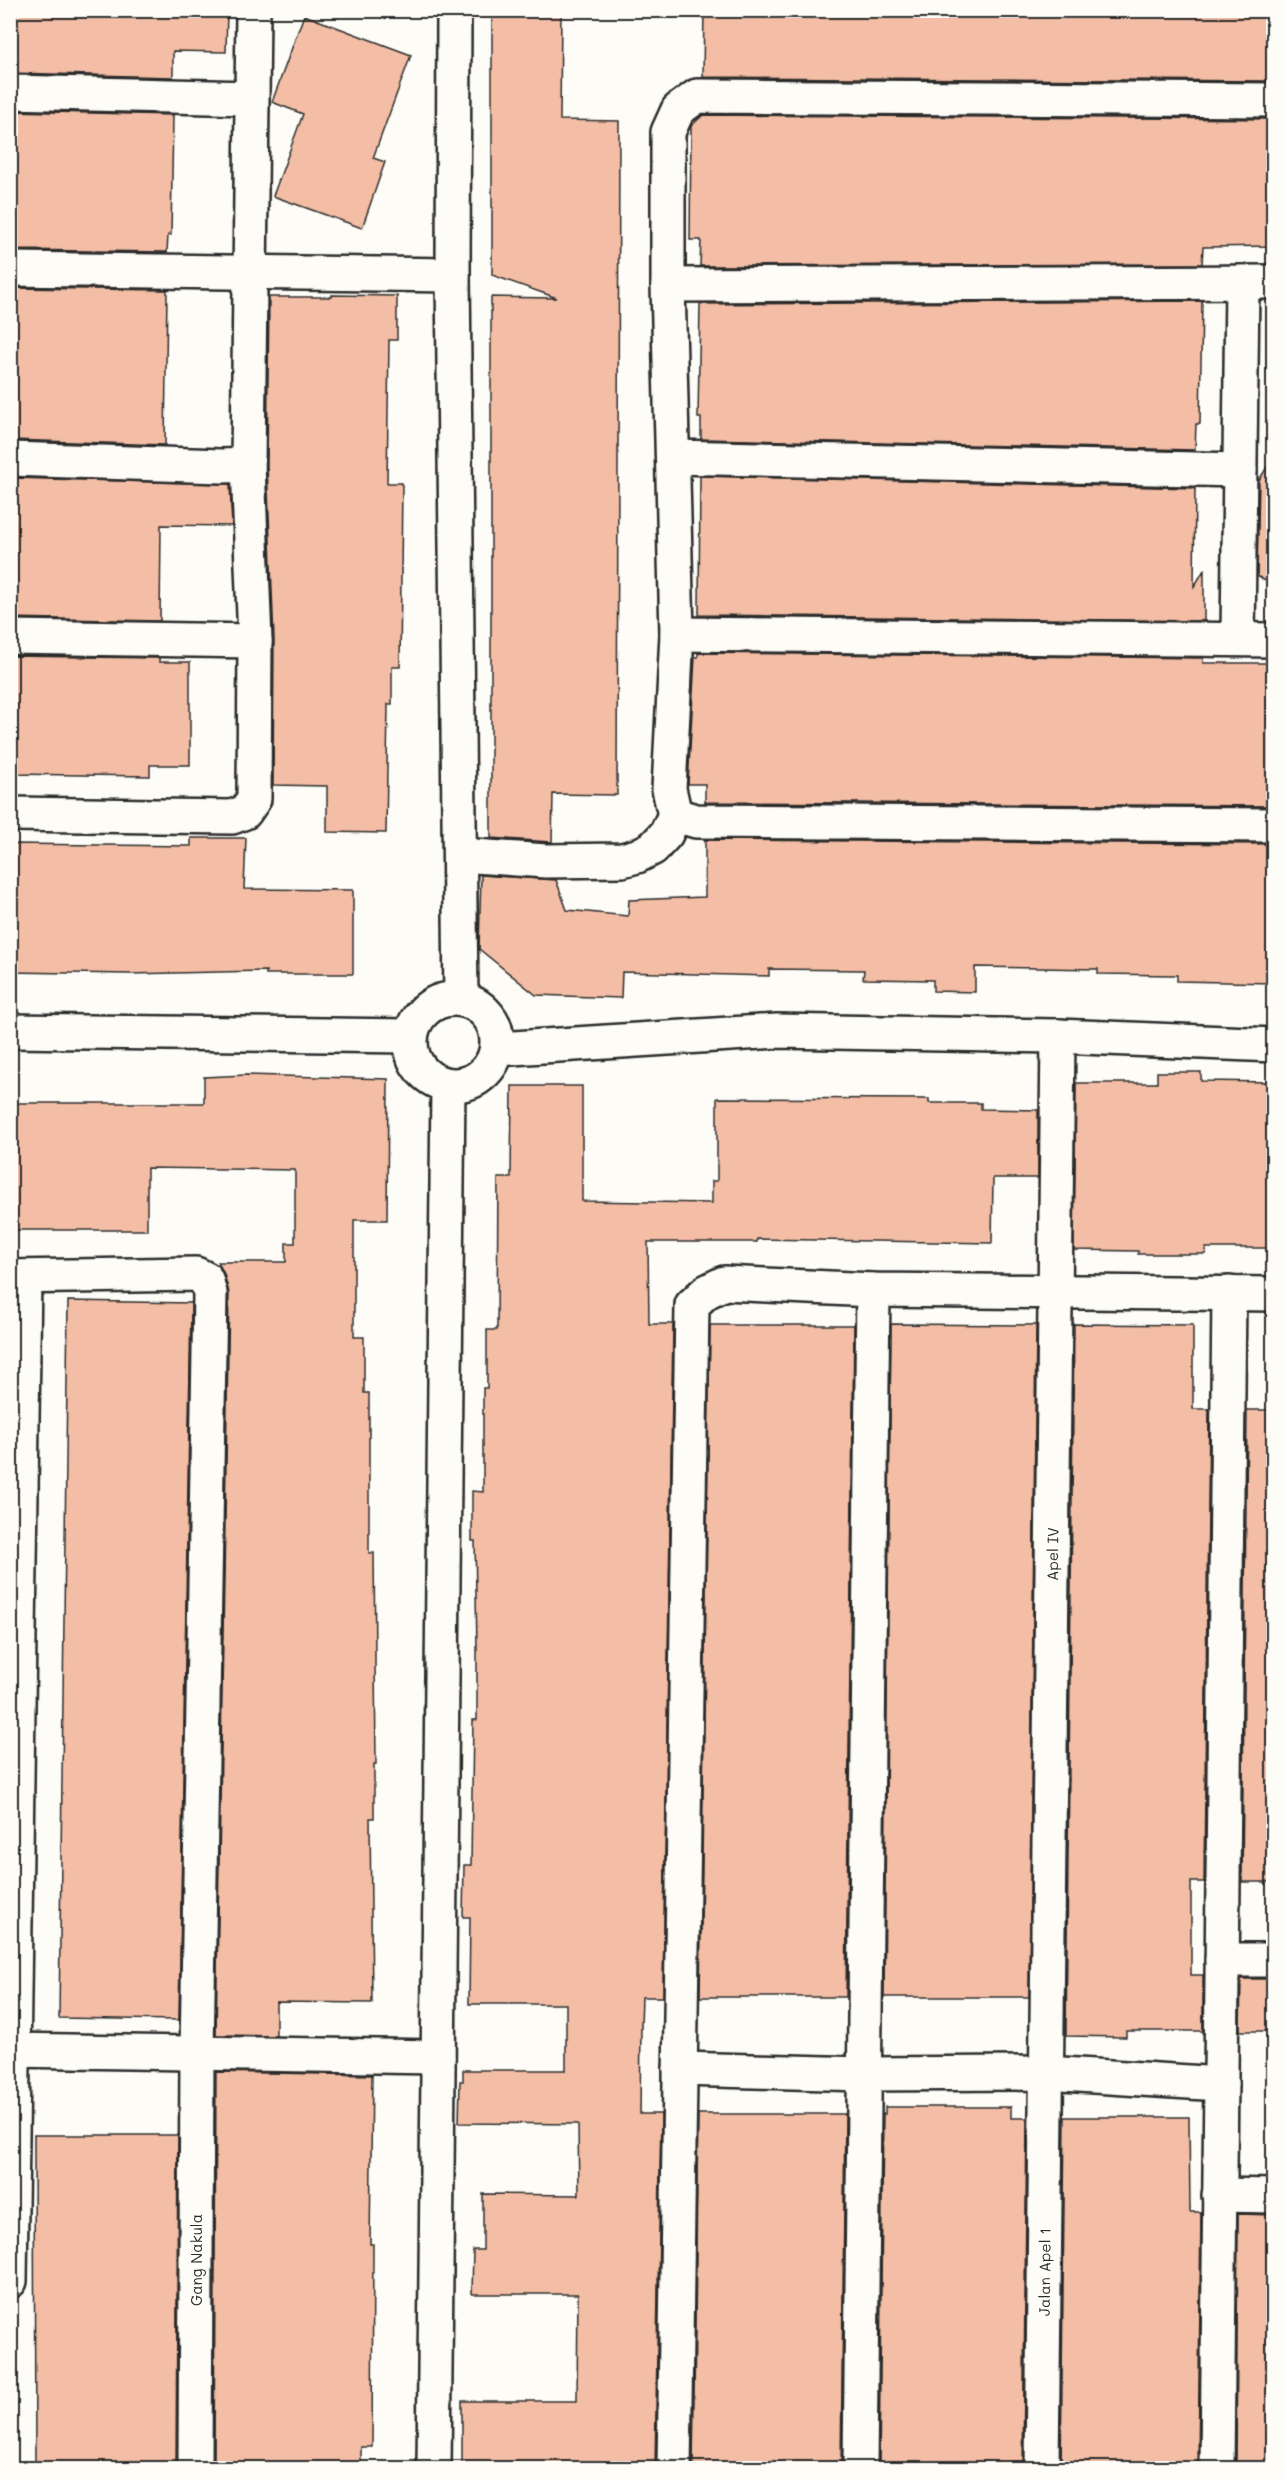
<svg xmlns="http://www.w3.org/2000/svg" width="1284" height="2479" font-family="Mali,sans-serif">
  <rect width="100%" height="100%" fill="#fdfcf7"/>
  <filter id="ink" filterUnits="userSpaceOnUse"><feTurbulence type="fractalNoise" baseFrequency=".0167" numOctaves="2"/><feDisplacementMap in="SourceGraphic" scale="12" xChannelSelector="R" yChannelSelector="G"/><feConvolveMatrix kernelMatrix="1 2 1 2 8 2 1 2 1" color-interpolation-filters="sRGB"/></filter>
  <g filter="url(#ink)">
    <path fill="#f3bea5" stroke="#2b2b2b" stroke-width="1.5" d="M10 10H227L226 52 173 51V77L10 73Z
      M492 10H561L560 120 619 121 617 795 553 794 552 842 491 838V297L557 298 492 275Z
      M704 10H1274V81L703 77Z
      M304 15 411 55 373 158 385 162 362 228 273 196 303 114 272 102Z
      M10 111 173 115 171 235H168L167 252 13 250V233H10Z
      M703 115 1274 119V246L1203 247 1202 264 700 266 701 240H690L691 126Z
      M12 288 167 290 165 445 11 440Z
      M332 295 397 296V340H389L387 483H402L400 667H392V704H388L386 833 327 832V786L273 785 274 640 267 465 269 297H332Z
      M1202 301 1200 424H1196L1195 450 701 439V418H698L700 304Z
      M1274 456V586L1257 576 1259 480Z
      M700 476 1195 488 1194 587 1204 570V621L699 615Z
      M11 478 230 484 232 526 161 525 160 621 10 618Z
      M698 653 1203 658V663H1274V806L705 802V784H688L695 657H698Z
      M10 656 159 658V662H190V765H150V776L10 774Z
      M191 838H246L244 889 353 890V974H266V971L129 974 10 972V844L191 846Z
      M705 840 1274 844V983L1177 981V975L1098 974V969L975 967V992L933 991V980L863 979 864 970 769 969V976L622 972 621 998 536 995 479 949 481 875 556 880 567 910 628 916 629 900 705 897Z
      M1157 1072H1201V1081L1274 1082V1248H1206V1254H1138V1251L1074 1250 1076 1083H1157Z
      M246 1075 388 1079 387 1220H354V1337H364V1393H369V1553H374L376 1764H374V1818H370L372 2003 276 2002V2036L216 2035 229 1293 224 1274 218 1262H286V1243H295V1170L147 1168V1230H10V1103H204V1077Z
      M512 1086H582V1201L712 1203V1181H717V1098L929 1099V1103H981V1109L1038 1110V1178H993L992 1243 757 1239V1242H648L649 1324H673L663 1997H642L641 2025 640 2114H661L655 2468 462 2469V2401H577L578 2294H472L473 2250H483V2194L579 2195 578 2124 459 2123 460 2081H463V2070H566V2004H469L470 1917H463L464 1865H471L473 1720H477V1648L475 1541H472V1491L483 1492V1388H487V1330H497L498 1178H511Z
      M68 1301 191 1303 179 2020 59 2018Z
      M891 1324 1036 1325 1029 1997H884Z
      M1074 1324 1193 1325V1409H1209L1204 1882H1191V1975H1203V2031H1126V2037L1066 2036Z
      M710 1325H854L846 1997H700Z
      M1247 1410H1274V1882H1242Z
      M1241 1979H1274V2031H1240Z
      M216 2072 372 2075 370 2244H373L372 2447H361V2469H214Z
      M885 2107H1011V2118H1027L1023 2469 879 2468 883 2114H885Z
      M698 2114H845L841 2468H693Z
      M1065 2117H1189L1190 2212H1201L1198 2469H1061Z
      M34 2135H178L176 2469H35Z
      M1238 2214 1274 2215V2469H1236Z"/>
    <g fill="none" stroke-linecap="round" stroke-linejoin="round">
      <g stroke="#2b2b2b" stroke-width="38">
        <g id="minor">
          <path d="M454 10 453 275 461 999"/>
          <path d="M10 92 250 98"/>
          <path d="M1274 100 697 96 678 110 668 132V285L677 634 669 789 675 815 696 821 1274 825"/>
          <path d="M10 269 453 275"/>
          <path d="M668 285 1274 282"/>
          <path d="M673 457 1240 470"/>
          <path d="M10 459 222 466 248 465"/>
          <path d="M677 634 1274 640"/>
          <path d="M10 637 255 641"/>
          <path d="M1238 639 1242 282"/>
          <path d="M10 814 232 817 245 812 254 799 255 641 248 465 253 10"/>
          <path d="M460 855 546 861 622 860 637 856 653 848 666 834 675 815"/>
          <circle cx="454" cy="1042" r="43"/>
          <path d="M10 1031 411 1036"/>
          <path d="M497 1049 777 1031 1058 1036 1274 1045"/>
          <path d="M10 1277 196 1274 206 1279 210 1293 197 2052 195 2468"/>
          <path d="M1222 1960H1274"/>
          <path d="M10 2050 438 2057"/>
          <path d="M680 2069 864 2074 1046 2073 1221 2084"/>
          <path d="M1219 2195 1274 2196"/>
          <path d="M10 2281 24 1277"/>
          <path d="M434 2468 448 1085"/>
          <path d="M674 2468 692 1305 706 1292 724 1283 873 1290 1274 1294"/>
          <path d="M860 2468 873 1290"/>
          <path id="s1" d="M1042 2468 1058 1036"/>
          <path d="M1217 2468 1229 1293"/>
        </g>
      </g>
      <use href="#minor" stroke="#fdfcf7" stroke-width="33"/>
    </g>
  </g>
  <g text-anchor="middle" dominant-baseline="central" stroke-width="5" stroke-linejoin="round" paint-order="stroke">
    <g font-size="15" fill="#2b2b2b" stroke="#fdfcf7">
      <text stroke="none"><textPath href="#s1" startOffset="914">Apel IV</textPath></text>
      <text transform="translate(196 2260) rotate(-90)">Gang Nakula</text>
      <text stroke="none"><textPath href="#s1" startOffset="196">Jalan Apel 1</textPath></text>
    </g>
  </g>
  <rect width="1284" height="2479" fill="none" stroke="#fdfcf7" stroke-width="36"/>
  <rect x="18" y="18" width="1248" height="2443" fill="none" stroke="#2b2b2b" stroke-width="2" filter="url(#ink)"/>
</svg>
